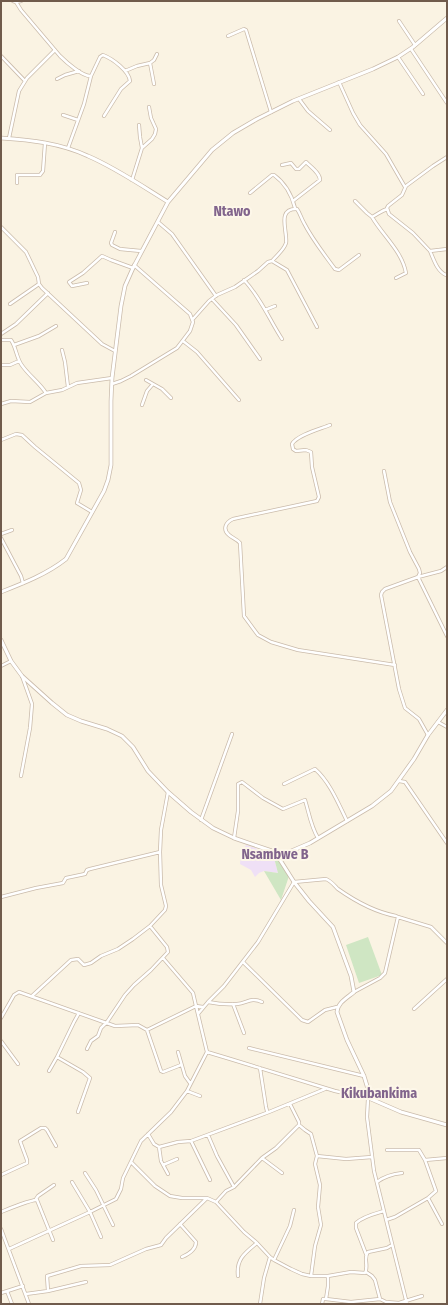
<svg xmlns="http://www.w3.org/2000/svg" width="448" height="1305" font-family="'Fira Sans Condensed',sans-serif">
  <rect width="100%" height="100%" fill="#faf3e3"/>
  <path fill="#efe0f6" d="M246 845 273 854 278 873 264 871 259 873 255 877 251 870 240 864 241 855Z"/>
  <path fill="#cfe6c3" d="M273 854 276 855 289 876 281 900 264 871 278 873Z
    M368 937 382 975 359 983 346 945Z"/>
  <g fill="none" stroke-linecap="round" stroke-linejoin="round">
    <g stroke="#cabbab" stroke-width="4">
      <path id="minor" d="M13 1 16 2 21 1
        M16 2 21 10 60 56C66 62 83 77 91 76L100 57 103 55C113 59 129 71 130 81L121 89 104 116
        M399 21 415 45
        M228 36 244 29 246 30 271 112
        M411 49 447 103
        M1 56 25 81
        M398 57 423 94
        M150 63 154 60 157 54
        M125 71 137 66 150 63 154 84
        M57 79 65 75 79 71
        M339 82 353 113 360 125 386 154 405 187
        M299 99 308 111 330 130
        M63 115 78 120
        M139 125 140 137 142 148
        M9 138 19 91 27 78 55 50
        M68 148 84 104 91 76
        M447 157 433 166 406 186 402 195 388 206 387 208 389 214 413 233 430 251 447 249
        M282 165 291 163 296 169H299L306 162C311 167 320 173 320 180L293 201
        M132 180 142 148 152 139 155 134 156 129 151 118 149 107
        M17 183V175H40L43 171 45 143
        M250 193 272 175H274C285 183 292 196 295 208
        M355 201 367 213 372 217C378 214 381 211 387 209
        M372 217C383 236 402 251 406 273L396 278
        M158 222 172 234 216 296
        M1 227 26 252 38 277 39 284 42 288 102 344 115 351
        M115 232 111 243 112 245 120 249 141 251
        M430 251C434 260 437 271 446 275
        M272 261C277 255 284 250 286 243 288 232 276 208 297 209 300 213 301 218 304 223 312 239 324 254 335 269L339 270 359 255
        M244 280C261 298 269 319 282 339
        M87 283 72 286 69 282 83 273 102 256 111 260 133 268
        M212 299 236 325 260 359
        M10 304 39 284
        M265 310 275 306
        M193 319 209 301 217 295 235 287 258 271 268 262 272 261 287 270 317 327
        M1 334 16 324 48 293
        M1 340H11C16 347 16 356 21 364 28 375 39 382 46 393
        M183 341 197 352 239 400
        M14 345 39 336 56 326
        M62 350 65 362 68 387
        M1 365H10L19 361
        M146 380 162 389 171 398
        M112 384 121 381 131 376 177 348 190 331 193 322 190 314 134 265
        M1 404 11 401 30 402 46 393 62 390 77 383 112 378
        M142 405 147 391 153 384
        M330 425C320 429 297 435 292 444L293 449 296 451 306 450 311 452 312 467 319 497 317 501 233 519C226 522 222 529 229 535 232 538 237 539 240 543L244 616 258 635 271 642 298 650 395 665
        M1 440 16 434 22 435 35 447 79 483 81 490 77 503 92 512
        M384 471 390 502 410 552 419 569 420 573 418 577 447 636
        M1 534 12 530
        M1 538 21 576 23 583
        M1 666 11 661
        M438 722 447 727
        M428 735 419 719 405 708 399 689 381 595 382 592 385 589 418 577 441 571 447 567
        M21 776 30 728 32 704 22 676
        M399 781 405 782 447 843
        M284 784 315 769C330 782 339 805 347 821
        M201 820 232 734
        M234 838 238 811V784L242 782 263 798 283 809 305 800C309 813 311 827 318 838
        M1 897 36 888 63 883 66 878 85 874 87 870 90 869 160 852
        M398 917 431 927 447 943
        M163 958 193 993 196 1006 203 1007
        M243 962 302 1020 308 1022 325 1010 337 1007
        M32 996 71 960 78 959 84 965 91 963 101 956 118 949 133 939 150 926 165 910 166 906 161 885 160 852 161 830 168 792
        M208 1002C218 1004 227 1005 237 1004 247 1003 251 997 262 1002
        M233 1004 244 1033
        M414 1009 447 979
        M198 1014 208 1002 224 986 258 942 294 882 326 879C331 881 334 885 338 889 355 901 375 912 396 916L398 917 385 973 380 978 354 992
        M1 1018 14 995 19 992 115 1026 138 1025 147 1030 196 1006 207 1052
        M147 1030 161 1071 163 1072 181 1065
        M1 1041 18 1064
        M249 1048 364 1076
        M87 1049 91 1041 98 1036 101 1028 107 1022 125 995 134 985 151 970 168 952 167 947 150 926
        M178 1052 185 1076 190 1083
        M57 1057 74 1022 79 1013
        M260 1068 266 1107 267 1111 269 1112 325 1089
        M49 1071 57 1057 83 1072 90 1078 78 1112
        M187 1091 200 1096
        M368 1099 367 1117 374 1171 407 1304
        M299 1125 305 1130 311 1134 317 1156 346 1159 372 1157
        M148 1134 154 1144 159 1147 178 1142 191 1141 269 1112
        M208 1135 217 1156 234 1187
        M191 1141 210 1180
        M159 1147 161 1161 168 1174
        M262 1158 282 1173
        M425 1160 447 1158
        M131 1162 155 1186 170 1196 182 1198H207L216 1202 244 1232 257 1243 270 1257 274 1260 291 1269 302 1274 311 1276H328L351 1272 365 1273C369 1266 363 1258 368 1252L387 1248 392 1245
        M163 1165 177 1159
        M85 1173 96 1190 113 1225
        M1 1175 27 1163V1160L20 1141 41 1128H45L47 1130 56 1146
        M72 1182 90 1212 101 1237
        M377 1182C385 1176 392 1174 402 1173
        M428 1198 442 1224
        M36 1199 38 1196 54 1185
        M216 1202 226 1191 234 1187 262 1158 276 1148 299 1125V1122L290 1104
        M1 1212C8 1209 33 1199 37 1200L53 1240
        M386 1220 395 1217 428 1198 436 1191 425 1160 419 1150H387
        M180 1224 196 1242C196 1250 189 1254 182 1257
        M1 1229 29 1304
        M9 1249 90 1212 116 1199 121 1189 123 1178 141 1141 171 1112 187 1091 207 1052 227 1058 335 1091 371 1099
        M366 1254 356 1228V1223C364 1216 374 1214 384 1211
        M274 1260 290 1226 294 1210
        M366 1272 372 1276 375 1280 380 1299
        M238 1276C236 1259 245 1253 257 1243
        M311 1276 315 1246 321 1225 318 1207 320 1185 315 1164 317 1156
        M7 1291 12 1304
        M48 1291 47 1276 81 1266 110 1265 146 1249 161 1245 166 1238 207 1198
        M1 1293 23 1286
        M26 1294 48 1291 86 1282
        M326 1299 351 1302 380 1299 386 1302 399 1303 422 1296
        M260 1304 264 1278 270 1257
        M322 1304 323 1299H326L328 1286V1276"/>
    </g>
    <g stroke="#cabbab" stroke-width="4.5">
      <path id="tertiary" d="M1 138C31 140 60 143 88 156 116 168 142 186 168 202
        M1 592C24 583 47 574 66 559L104 491 108 480 111 465V401L112 378 121 306 125 286 133 268 168 202 212 150 233 133 257 119 293 101 373 69 398 57 413 47 447 18
        M1 640 11 661 22 676 52 703 67 715 81 721 107 729 122 736 133 747 148 771 168 792 191 812 213 828 234 838 275 852 294 882 309 901 333 927 351 976 354 992C347 998 338 1002 337 1012L347 1040 364 1076 371 1099 401 1112 447 1125
        M275 852H289L310 843 372 806 391 791 414 759 428 735 447 710"/>
    </g>
    <use href="#minor" stroke="#fff" stroke-width="2.5"/>
    <use href="#tertiary" stroke="#fff" stroke-width="3"/>
  </g>
  <g text-anchor="middle" dominant-baseline="central" stroke-width="4" stroke-linejoin="round" paint-order="stroke">
    <g font-size="14" font-weight="bold" fill="#81648c" stroke="#fdf7e9">
      <text x="232" y="211">Ntawo</text>
      <text x="275" y="854">Nsambwe B</text>
      <text x="379" y="1093">Kikubankima</text>
    </g>
  </g>
  <rect width="448" height="1305" fill="none" stroke="#705b4c" stroke-width="4"/>
</svg>
